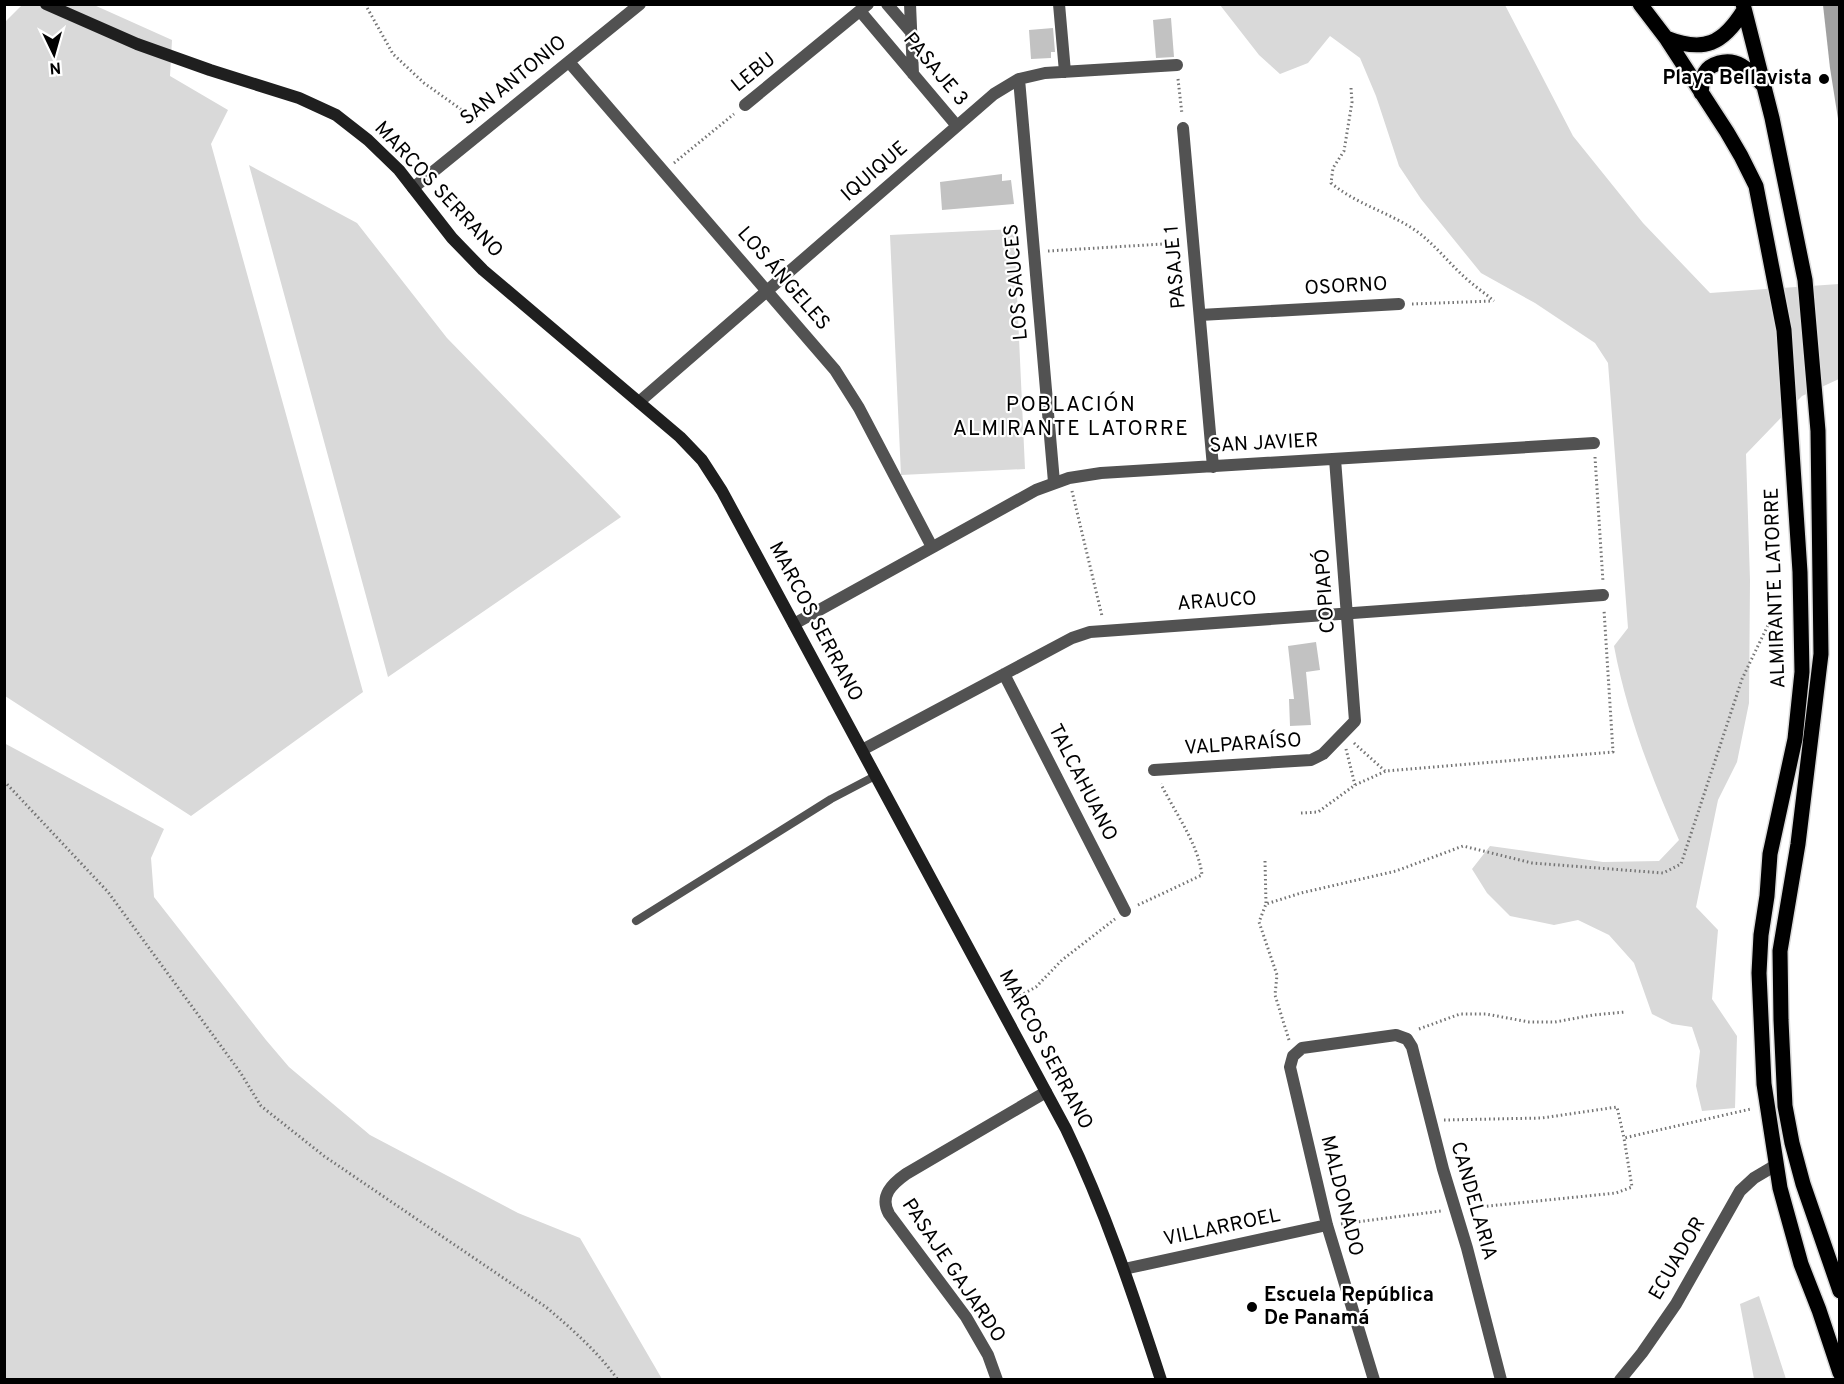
<svg xmlns="http://www.w3.org/2000/svg" width="1844" height="1384" font-family="Overpass,sans-serif">
  <rect width="100%" height="100%" fill="#fff"/>
  <path fill="#d9d9d9" d="M22 5H94L172 40 170 76 228 110 211 144 363 692 191 816 5 696 4 23Z
    M1220 5H1505L1573 136 1643 223 1710 293 1839 284V379L1802 396 1746 454 1750 580 1749 703 1737 762 1718 800 1696 907 1718 930 1712 999 1737 1036 1735 1108 1702 1111 1696 1086 1700 1051 1692 1027 1672 1024 1652 1014 1634 963 1609 935 1578 920 1554 925 1510 916 1487 893 1472 869 1490 846 1603 862 1659 861 1679 840C1651 776 1627 715 1614 646L1628 628 1608 363 1595 343 1535 303 1481 273 1421 199 1399 166 1376 96 1360 58 1330 36 1308 63 1280 74 1259 55Z
    M249 165 357 223 447 338 621 517 388 677Z
    M1014 229 1025 469 901 475 890 235Z
    M4 743 164 829 151 858 154 897 266 1040 289 1067 370 1135 518 1213 580 1238 662 1379H5Z
    M1759 1296 1786 1379H1754L1740 1304Z"/>
  <path fill="#a0a0a0" d="M1823 5H1839V125L1830 68Z"/>
  <path fill="#c2c2c2" d="M1171 18 1174 57 1156 58 1153 20Z
    M1053 28 1055 52H1051V58L1031 59 1029 30Z
    M1002 174V181L1011 180 1014 204 942 210 940 182Z
    M1316 642 1320 670 1306 672 1311 725 1290 726 1289 699H1294L1288 646Z"/>
  <g fill="none" stroke-linecap="round" stroke-linejoin="round">
    <g stroke="#dbdbdb" stroke-width="18">
      <path id="primary" d="M1640 4 1666 38 1727 132 1741 156 1756 186 1784 330 1800 572 1802 672 1795 739 1770 854 1767 896 1761 935 1759 973 1764 1084 1780 1188 1801 1264 1819 1310 1840 1373
        M1743 4 1772 118 1805 280 1818 431 1821 654 1798 844 1780 951 1781 1020 1785 1106 1792 1143 1803 1184 1840 1291
        M1666 38C1704 53 1723 44 1744 10
        M1701 93C1703 77 1702 68 1719 63 1739 57 1751 73 1764 86"/>
    </g>
    <path stroke="#747474" stroke-width="3" stroke-dasharray="1.5 3" stroke-linecap="butt" d="M365 4 393 54 424 83 476 120
      M1178 79 1182 114
      M1351 88 1352 102 1344 151 1333 168 1331 183C1356 204 1388 212 1415 230 1436 245 1450 265 1469 281 1477 288 1486 294 1494 301
      M674 163 734 114
      M1048 251 1179 243
      M1412 304 1492 301
      M1595 457 1603 582
      M1072 491 1102 616
      M1354 743 1385 771
      M1346 749 1355 785
      M4 781 108 892 240 1072 261 1106 324 1156 546 1307C572 1329 598 1352 618 1380
      M1301 813 1318 812 1355 785 1386 771 1613 752 1604 610
      M1265 861 1266 904
      M1138 905 1202 875C1198 843 1175 813 1161 784
      M1012 1000 1036 987 1062 960 1115 919
      M1419 1029 1460 1014H1486L1529 1022H1555L1593 1015 1625 1012
      M1289 1040 1275 995 1277 975 1259 922 1266 904 1301 893 1396 871 1463 846 1532 863 1663 873 1681 864 1742 679 1770 621 1785 618
      M1444 1120 1542 1118 1617 1107 1624 1138
      M1469 1208 1616 1193 1632 1187 1624 1138 1751 1109
      M1341 1224 1441 1211"/>
    <path stroke="#525252" stroke-width="8" d="M636 921 831 799 875 776"/>
    <path stroke="#525252" stroke-width="12" d="M887 4 911 32
      M910 4 913 74
      M1059 4 1065 72
      M860 11 957 126
      M569 62 835 370 859 408 932 547
      M1019 79 1054 482
      M745 105 868 4
      M1183 128 1213 467
      M413 188 640 4
      M1200 315 1399 304
      M639 402 994 94 1019 79 1045 73 1177 65
      M794 624 1036 490 1069 478 1101 473 1594 443
      M1004 674 1125 911
      M862 750 1072 638 1090 632 1603 595
      M1154 770 1311 760 1323 754 1355 721 1335 459
      M1124 1269 1327 1225
      M997 1380 988 1355 966 1317 889 1214C879 1196 892 1184 906 1174L1046 1092
      M1374 1380 1327 1225 1290 1067 1293 1056 1302 1048 1396 1035 1407 1039 1412 1047 1443 1169 1467 1248 1501 1380
      M1620 1380 1642 1353 1676 1304 1740 1191 1754 1178 1776 1165"/>
    <path stroke="#1f1f1f" stroke-width="12" d="M46 4 137 44 210 70 299 98 336 115 368 140 399 170 452 238 483 270 680 437 702 460 722 491 1066 1129C1105 1210 1133 1294 1161 1380"/>
    <use href="#primary" stroke="#000" stroke-width="15"/>
  </g>
  <g fill="#000" stroke="#fff" stroke-width="2">
    <circle cx="1824" cy="79" r="6"/>
    <circle cx="1252" cy="1307" r="6"/>
  </g>
  <g text-anchor="middle" dominant-baseline="central" stroke-width="4.5" stroke-linejoin="round" paint-order="stroke">
    <g font-size="20" fill="#000" stroke="#fff">
      <text transform="translate(935 70) rotate(50)">PASAJE 3</text>
      <text transform="translate(754 73) rotate(-39)">LEBU</text>
      <text transform="translate(514 81) rotate(-39)">SAN ANTONIO</text>
      <text transform="translate(875 172) rotate(-41)">IQUIQUE</text>
      <text transform="translate(438 190) rotate(47)">MARCOS SERRANO</text>
      <text transform="translate(1176 267) rotate(-95)">PASAJE 1</text>
      <text transform="translate(783 279) rotate(49)">LOS ÁNGELES</text>
      <text transform="translate(1017 282) rotate(-95)">LOS SAUCES</text>
      <text transform="translate(1346 287) rotate(-3)">OSORNO</text>
      <text transform="translate(1264 444) rotate(-3)">SAN JAVIER</text>
      <text transform="translate(1776 588) rotate(-92)">ALMIRANTE LATORRE</text>
      <text transform="translate(1326 591) rotate(-94)">COPIAPÓ</text>
      <text transform="translate(1217 602) rotate(-4)">ARAUCO</text>
      <text transform="translate(815 622) rotate(62)">MARCOS SERRANO</text>
      <text transform="translate(1243 745) rotate(-4)">VALPARAÍSO</text>
      <text transform="translate(1082 783) rotate(63)">TALCAHUANO</text>
      <text transform="translate(1045 1050) rotate(62)">MARCOS SERRANO</text>
      <text transform="translate(1341 1196) rotate(76)">MALDONADO</text>
      <text transform="translate(1473 1201) rotate(74)">CANDELARIA</text>
      <text transform="translate(1222 1228) rotate(-12)">VILLARROEL</text>
      <text transform="translate(1678 1259) rotate(-60)">ECUADOR</text>
      <text transform="translate(953 1271) rotate(56)">PASAJE GAJARDO</text>
    </g>
    <g font-size="20" font-weight="bold" fill="#000" stroke="#fff" text-anchor="end">
      <text x="1812" y="79">Playa Bellavista</text>
      <text x="1264" y="1296" text-anchor="start">Escuela República<tspan x="1264" dy="23">De Panamá</tspan></text>
    </g>
    <g font-size="21" letter-spacing="1.5" fill="#000" stroke="#fff">
      <text x="1071" y="405">POBLACIÓN<tspan x="1071" dy="24">ALMIRANTE LATORRE</tspan></text>
    </g>
  </g>
  <rect width="1844" height="1384" fill="none" stroke="#000000" stroke-width="12"/>
  <g transform="translate(54 54) rotate(175)" stroke="#ffffff" stroke-width="4.5" paint-order="stroke">
  <path d="M0-4.5L10 22L0 15L-10 22Z" fill="#000000"/>
  <text y="-9" font-size="16" font-weight="bold" text-anchor="middle" fill="#000000">N</text>
  </g>
</svg>
